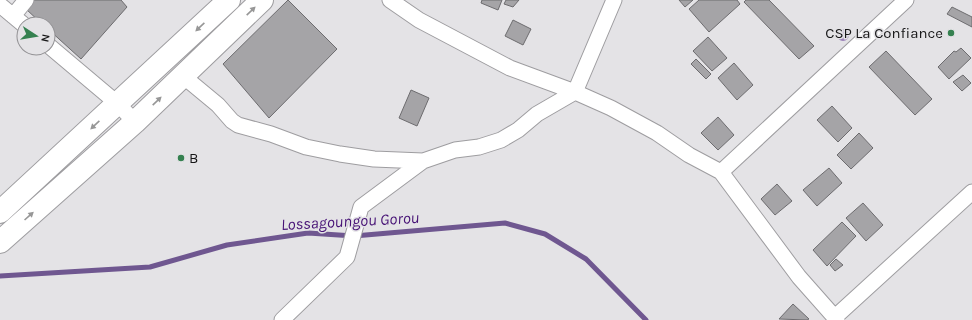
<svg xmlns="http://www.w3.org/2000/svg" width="972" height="320" font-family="Karla,sans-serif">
  <rect width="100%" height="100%" fill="#e4e3e6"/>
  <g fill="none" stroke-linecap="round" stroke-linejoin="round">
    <path stroke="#6f5790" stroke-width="5" d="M0 276 150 267 227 245 308 233 354 236 505 223 545 234 586 259 646 320"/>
  </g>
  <path fill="#a5a4a7" stroke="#6d6c6f" d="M34 0H121L127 7 81 59 48 29V24H42L26 9Z
    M288 0 337 49 269 118 223 64Z
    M482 0H502L498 10 481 3Z
    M506 0H519L513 7 504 4Z
    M679 0H693L685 7Z
    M699 0H737L740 4 709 32 689 9Z
    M746 0H769L814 46 799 59 744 2Z
    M952 7 972 17V27L947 14Z
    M513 20 531 29 523 45 505 36Z
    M708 37 727 58 712 71 693 51Z
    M961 48 971 58 949 79 938 67 954 51 956 52Z
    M886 51 932 99 915 115 869 67Z
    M696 59 711 74 706 79 691 64Z
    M734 63 753 85 737 100 718 78Z
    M963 75 971 83 962 91 953 82Z
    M411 90 429 98 417 126 399 118Z
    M832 106 852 128 838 142 817 120Z
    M718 117 734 135 718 150 701 133Z
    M859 133 873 148 851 169 837 155Z
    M829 168 842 183 817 206 803 190Z
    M777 184 792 201 775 215 761 199Z
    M863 203 883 225 866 241 846 218Z
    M842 222 856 236 827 266 813 250Z
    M836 259 843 265 835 271 830 265Z
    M793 304 809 319 807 320 779 319Z"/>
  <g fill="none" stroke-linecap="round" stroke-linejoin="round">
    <g stroke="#9e9da0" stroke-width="17">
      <path id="minor" d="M390 0 419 20 510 68 575 92 611 108 657 133 689 155 721 172 906 0
        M0 5 24 25
        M13 16 26 0
        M48 45 118 104 135 122
        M183 76 218 105 232 121 238 125 271 134 306 147 340 154 374 159 423 161 455 150 479 147 501 140 518 130 537 114 575 92 614 0
        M721 172 799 277 837 320
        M834 318 972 192
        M282 320 347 257 361 207 423 161"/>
    </g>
    <g stroke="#9e9da0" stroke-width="24">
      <path id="secondary" d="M0 212 229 0
        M0 242 135 122 262 0"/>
    </g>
    <use href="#minor" stroke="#fff" stroke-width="15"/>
    <use href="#secondary" stroke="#fff" stroke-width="22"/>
  </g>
  <circle fill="#9b82b8" cx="843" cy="35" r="6"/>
  <defs><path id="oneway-solid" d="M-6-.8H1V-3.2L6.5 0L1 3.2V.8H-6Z"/></defs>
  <g fill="#979797">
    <use href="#oneway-solid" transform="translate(251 11) rotate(-44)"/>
    <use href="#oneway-solid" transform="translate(200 27) rotate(137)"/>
    <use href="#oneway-solid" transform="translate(157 101) rotate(-44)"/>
    <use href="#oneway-solid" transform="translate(95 125) rotate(137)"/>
    <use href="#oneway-solid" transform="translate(29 216) rotate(-42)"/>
  </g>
  <g fill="#358150" stroke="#e4e3e6" stroke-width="1.5">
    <circle cx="951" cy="33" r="4"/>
    <circle cx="181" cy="158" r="4"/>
  </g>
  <g text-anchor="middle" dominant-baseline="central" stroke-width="3" stroke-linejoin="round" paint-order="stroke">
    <g font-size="15" fill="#171718" stroke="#e4e3e6" text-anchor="end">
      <text x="943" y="33">CSP La Confiance</text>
      <text x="189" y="158" text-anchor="start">B</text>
    </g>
    <g font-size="16" font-style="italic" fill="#471376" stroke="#e4e3e6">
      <text transform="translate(350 221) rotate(-3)">Lossagoungou Gorou</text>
    </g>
  </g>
  <g transform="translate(36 36) rotate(102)"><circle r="19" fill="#e4e3e6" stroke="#929194"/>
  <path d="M0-3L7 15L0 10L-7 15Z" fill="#358150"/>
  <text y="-6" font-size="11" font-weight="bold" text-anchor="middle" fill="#171718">N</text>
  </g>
</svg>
